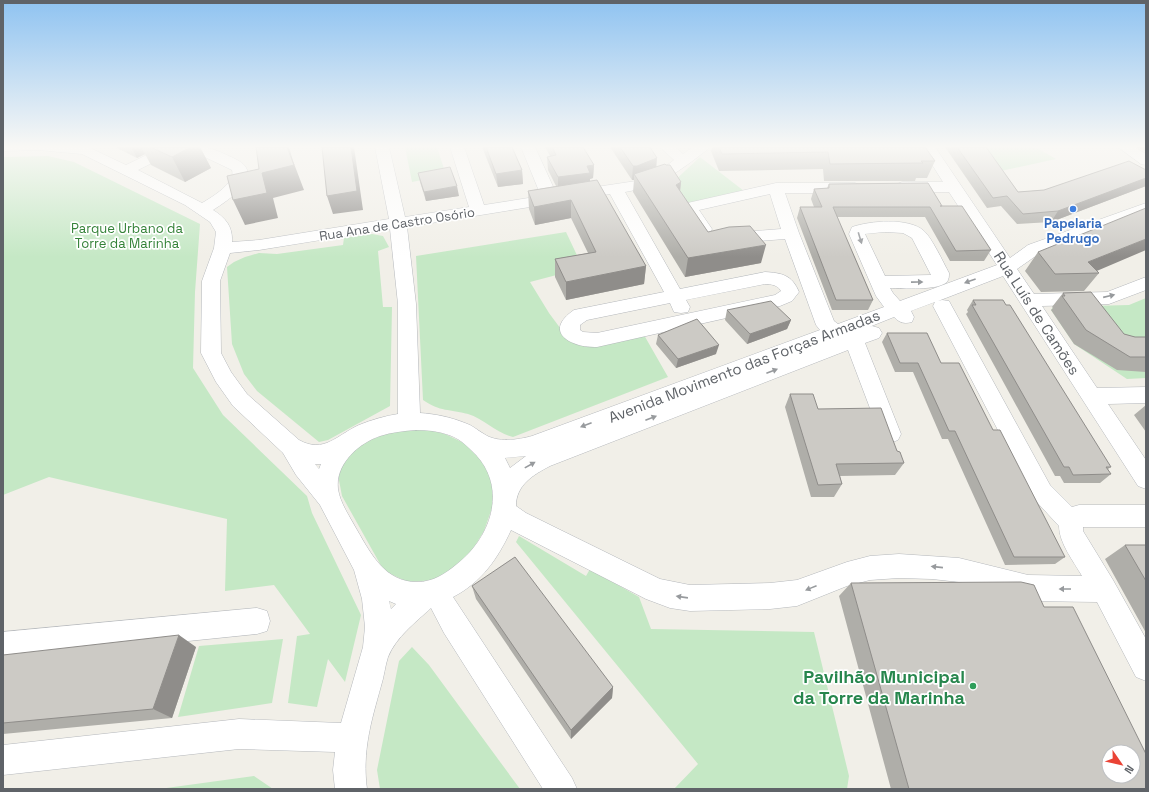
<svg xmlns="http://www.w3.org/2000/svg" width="1149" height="792" font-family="'Space Grotesk',sans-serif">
  <rect width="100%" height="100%" fill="#f1efe8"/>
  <path fill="#c5e8c5" d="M405 147H437L446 175 412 182Z
    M975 147H1031L1037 148 1056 159 996 172Z
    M48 156 74 162 200 224 195 292 193 368 223 415 307 496 312 513 361 615 345 682 328 659 317 707 288 703 297 636 310 634 274 585 225 591 227 519 49 477 3 495V157Z
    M700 157 744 191 687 204 673 182Z
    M566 232 583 268 530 282 549 313 569 340 582 346 644 335 668 377 513 437C496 433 484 419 468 414 450 409 440 412 423 400L416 256Z
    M372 234 383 236 389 247 378 251 383 307H392L390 406 328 440 319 442 257 391 244 374 232 344 227 267 234 262 245 257 259 253 277 254 343 245 344 238Z
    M1146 298V378L1127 379 1074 344 1051 310 1053 307 1129 305Z
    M425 429 445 434 464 443 483 458 494 485 492 508 484 531 468 557 436 580 408 582 384 571 342 496 338 475 342 459 361 444 395 430Z
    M519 536 586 576 590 569 639 597 651 629 814 632 849 776 847 789H674L698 764 516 542Z
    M283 639 272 703 178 717 199 646Z
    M412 647 429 665 520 789H380L377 770 399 661Z
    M254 776 273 789H159Z"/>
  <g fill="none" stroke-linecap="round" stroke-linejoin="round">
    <g stroke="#b5b8bc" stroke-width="1">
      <path id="minor" d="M3 147H88L126 165 163 147H180L178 150 138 170 202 203C212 197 236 183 232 170L190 150 188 147C202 145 214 149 227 155 233 158 241 161 245 166 257 182 224 203 213 210 226 218 233 227 232 242L259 240 389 219 375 147H389L405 217 469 207 450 147H464L484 205 541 196 521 147H535L556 193 636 181 658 172 674 160 660 147H675L683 154 693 147H709L707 150C679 171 661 186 625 192L680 289 765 272C782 273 792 275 799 292L792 301 780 306 597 347C571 348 542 332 574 310L664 292 610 194 407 227 416 304 420 413C435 414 450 417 465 423 472 425 477 430 484 434 497 443 518 440 532 436L820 330 816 325 785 239 731 243 725 242 723 238 725 234 731 233 781 229 770 194 699 210 712 229 710 233 704 234 698 233 681 207 683 204 776 183H855L860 185 863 188 860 191 855 193H785L799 233 834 321 838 324 884 307 876 296 849 234 852 227C869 221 909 217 924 231 932 238 943 262 949 273 949 276 949 279 947 282 937 291 903 288 890 288L893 293 900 301 997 265 949 192H902L897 190 894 187 897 184 902 182H943L921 147H935L1010 258 1028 245 1146 203V214L1040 253 1017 269 1034 294 1107 292 1146 277V290L1109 304 1042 306 1097 388 1146 387V403L1108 404 1146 460V489L1138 486 1003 276 938 301 942 300 949 301 1050 485 1072 507 1079 505H1146V527H1083V531L1113 580 1146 639V681L1136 677 1097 602 1028 601 959 582 932 579 899 578 870 580 847 586 797 606 770 609 690 611 670 608 646 599 511 530C498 558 482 582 453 597L572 778 577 789H543L444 633 431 608C416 622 396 637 388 657 385 666 384 677 381 686 371 722 362 751 367 789H335L333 770 335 752 239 749 3 775V745L239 719 341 723 363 647 365 627 362 599 354 570 320 505 296 475 283 453 233 406 216 382 201 353 202 281 214 248 216 232 210 222 185 205 82 154 38 150 3 151ZM390 229 398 304V414C385 416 371 420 359 425 337 435 324 454 299 440L247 394 231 372 221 353 220 281 230 253 259 250ZM885 232 903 233 912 238 931 275 885 276 865 234ZM765 284C771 284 778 285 781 291L775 295 597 333 583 332 580 330V325L587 320 670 303 674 312 681 313 688 312 690 307 686 300ZM935 302 933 306 1034 499 1059 526C1059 543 1074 562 1082 576L1028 575 959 558 899 554 870 556 847 562 797 580 770 583 690 585 660 579 526 513 516 506C516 485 533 475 550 466L848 350 882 440 890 443 898 440 901 434 865 343 879 338 882 333 879 328 872 326 869 327 894 317C900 323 904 324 912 322L914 317 911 311ZM416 430C427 430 438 431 449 435 458 438 464 443 471 450 509 484 493 536 457 564 445 574 433 582 417 582 385 582 371 554 357 530 350 517 340 503 338 489 335 464 359 443 380 436 392 432 404 431 416 430ZM526 456 510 468 505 458ZM315 464H321L319 469ZM389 601 396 604 391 609Z
        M1118 147H1134L1146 154V165L1141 164Z
        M257 608 267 611 270 621 267 631 257 634 3 660V632Z"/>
    </g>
    <use href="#minor" fill="#fff" fill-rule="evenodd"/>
  </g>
  <path fill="#afaea9" d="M115 147H200L211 168 185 182 151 165 145 154 137 158Z
    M482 147H512L522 170 523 184 498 187Z
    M545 147H583L594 165 593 178 590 179V181L646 266 644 284 566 300 555 277V259L588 253 571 218 535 225 529 209 528 191 556 186 548 170 547 157 550 156Z
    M610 147H650L656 166 681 182 680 191 708 232 761 263 685 277 633 192 634 180H632Z
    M712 147H925L935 161 927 178H916L915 181H824L823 169 719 171 711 151Z
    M945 147H986L1018 192 1044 190 1146 170V186L1051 222 1017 224 1001 206 987 208Z
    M1136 147H1146V151L1143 150Z
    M418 173 459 196 426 201 420 182Z
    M829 184 942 206 991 250 984 261H950L925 217H837L873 300 868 310H832L797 218 800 207H814L811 199 814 189 827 188Z
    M1038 252 1097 271 1099 273 1084 291 1041 292 1025 271Z
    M1063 293 1124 334 1135 337H1146V372L1117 370 1074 344 1051 310 1053 308 1052 307Z
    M973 300 1111 467 1108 469 1111 474 1100 483H1064L1060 476H1055L966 314 968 312 967 310Z
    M727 310 791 320 787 329 747 344 725 320Z
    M887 333 941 363 993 430 1065 557 1055 564 1005 565 948 439H942L913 372H895L882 342Z
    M658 335 716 354 676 368 656 344Z
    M790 394 897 451 904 463 895 475 840 476 842 484 834 497H811L785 407Z
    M1146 405V432L1134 415Z
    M1125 545H1146V633L1105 559Z
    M851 583 1044 607 1146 789H891L839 596Z
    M472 586 613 687 612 698 571 739 476 599Z
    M196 647 172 718 3 734V655Z"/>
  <path fill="#8f8d8a" d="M131 147H141L145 154 137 158Z
    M191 147H200L211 168 185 182 172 157Z
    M287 147H289L293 161 304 190 273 198 278 218 245 225 233 200 262 173Z
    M351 147H354L363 210 333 214 327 196Z
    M657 158 656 171 634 174V180H632L633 166Z
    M594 165 593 178 590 179V186L558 191V177L587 166Z
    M522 170 523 184 498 187 496 174Z
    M1146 178V186L1051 222 1058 211Z
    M681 182 679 200 676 185Z
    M457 186 459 196 426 201 424 192Z
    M571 200V218L535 225 534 207Z
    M1146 239V250L1092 273 1088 262Z
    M766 245 761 263 685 277 688 258Z
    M646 266 644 284 566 300V282Z
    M791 320 787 329 747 344 750 334Z
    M719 345 716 354 676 368 678 359Z
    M179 635 196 647 172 718 153 709Z
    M613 687 612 698 571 739V730Z"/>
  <path fill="#cccac5" stroke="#8f8d8a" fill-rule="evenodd" d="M150 147H191L172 157Z
    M256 147H287L294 165 262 173 267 193 233 200 227 176 259 169Z
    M322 147H351L357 191 327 196Z
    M486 147H512L522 170 496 174Z
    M552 147H583L594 165 587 166 590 173 558 177 547 157 556 155Z
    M620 147H650L657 158 637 166H633Z
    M719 147H925L935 161H921L923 163 830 164 828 152 722 154Z
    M957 147H986L1018 192 1044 190 1129 161 1146 170V178L1058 211 1023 214 1007 196 993 198Z
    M665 164 666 165H670L681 182 676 185 708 232 729 227 750 226 766 245 688 258 634 174Z
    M450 167 457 186 424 192 418 173Z
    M597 180 646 266 566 282 555 259 596 252 571 200 534 207 528 191Z
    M928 183 942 206H940H962L991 250 956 251 930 207H833L873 300H836L800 207H822L814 189 829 188V184Z
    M1146 208V239L1088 262 1099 273 1055 274 1038 252Z
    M1091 292 1124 334 1135 337H1146V357H1130L1086 330 1062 296H1065L1063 293Z
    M973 300H1003L1006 305H1010L1111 467H1106L1111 474 1073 475 1069 467H1064L972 305H976Z
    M771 301 791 320 750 334 727 310Z
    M697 319 719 345 678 359 658 335Z
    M887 333H927L941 363H959L993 430H1000L1065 557H1014L955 431H949L918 363H900Z
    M790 394H813L818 409 881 408 897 451 900 452 904 463 836 464 842 484 818 485Z
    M1125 545H1146V581Z
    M515 557 613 687 571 730 472 586Z
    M1021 582 1034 585 1044 607H1073L1146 754V789H909L851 583ZM1109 752H1133V776H1109Z
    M179 635 153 709 3 723V655Z"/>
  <defs><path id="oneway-solid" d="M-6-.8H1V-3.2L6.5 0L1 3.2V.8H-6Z"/></defs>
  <g fill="#979a9d">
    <use href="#oneway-solid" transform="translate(860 238) rotate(73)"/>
    <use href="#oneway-solid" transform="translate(970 281) rotate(160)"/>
    <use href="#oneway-solid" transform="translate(917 282) rotate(-1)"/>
    <use href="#oneway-solid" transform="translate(1109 296) rotate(-13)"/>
    <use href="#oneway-solid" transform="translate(772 371) rotate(-21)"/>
    <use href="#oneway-solid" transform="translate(651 418) rotate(-21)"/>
    <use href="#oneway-solid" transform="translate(586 425) rotate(159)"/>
    <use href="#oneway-solid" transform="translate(530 465) rotate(-29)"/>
    <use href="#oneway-solid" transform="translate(937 567) rotate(-174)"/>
    <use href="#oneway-solid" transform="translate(811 588) rotate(158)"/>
    <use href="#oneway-solid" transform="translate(1065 589) rotate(-180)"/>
    <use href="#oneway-solid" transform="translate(682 597) rotate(-172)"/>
  </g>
  <linearGradient id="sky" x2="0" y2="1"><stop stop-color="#8fc3f1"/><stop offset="0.57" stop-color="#f9f8f5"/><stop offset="1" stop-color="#f9f8f5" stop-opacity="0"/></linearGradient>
  <rect width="1149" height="257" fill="url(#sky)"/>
  <circle fill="#3f7fe0" stroke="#fff" stroke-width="1.5" cx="1073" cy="209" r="4"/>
  <circle fill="#2e9e5b" stroke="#fff" stroke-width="1.5" cx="973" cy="686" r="4"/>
  <g text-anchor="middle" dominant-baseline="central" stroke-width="3.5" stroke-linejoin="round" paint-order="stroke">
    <g font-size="13" font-weight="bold" fill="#366cbe" stroke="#fff">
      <text x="1073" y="223">Papelaria<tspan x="1073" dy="15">Pedrugo</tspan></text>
    </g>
    <g font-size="13" fill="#5f6368" stroke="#fff">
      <text transform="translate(397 224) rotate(-9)">Rua Ana de Castro Osório</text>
    </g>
    <g font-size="13" fill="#348238" stroke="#fff">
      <text x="127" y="228">Parque Urbano da<tspan x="127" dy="15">Torre da Marinha</tspan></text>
    </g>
    <g font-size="15" fill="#5f6368" stroke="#fff">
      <text transform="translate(1037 313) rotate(57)">Rua Luís de Camões</text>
      <text transform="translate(744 366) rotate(-21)">Avenida Movimento das Forças Armadas</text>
    </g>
    <g font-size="18" font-weight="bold" fill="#27864d" stroke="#fff" text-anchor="end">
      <text x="965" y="676">Pavilhão Municipal<tspan x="965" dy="21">da Torre da Marinha</tspan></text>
    </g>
  </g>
  <rect width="1149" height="792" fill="none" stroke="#5f6368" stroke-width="8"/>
  <g transform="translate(1121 764) rotate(124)"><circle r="19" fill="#ffffff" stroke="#bfc1c3"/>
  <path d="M0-3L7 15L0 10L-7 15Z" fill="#ea4335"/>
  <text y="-6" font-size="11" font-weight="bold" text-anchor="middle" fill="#5f6368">N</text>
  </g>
</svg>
